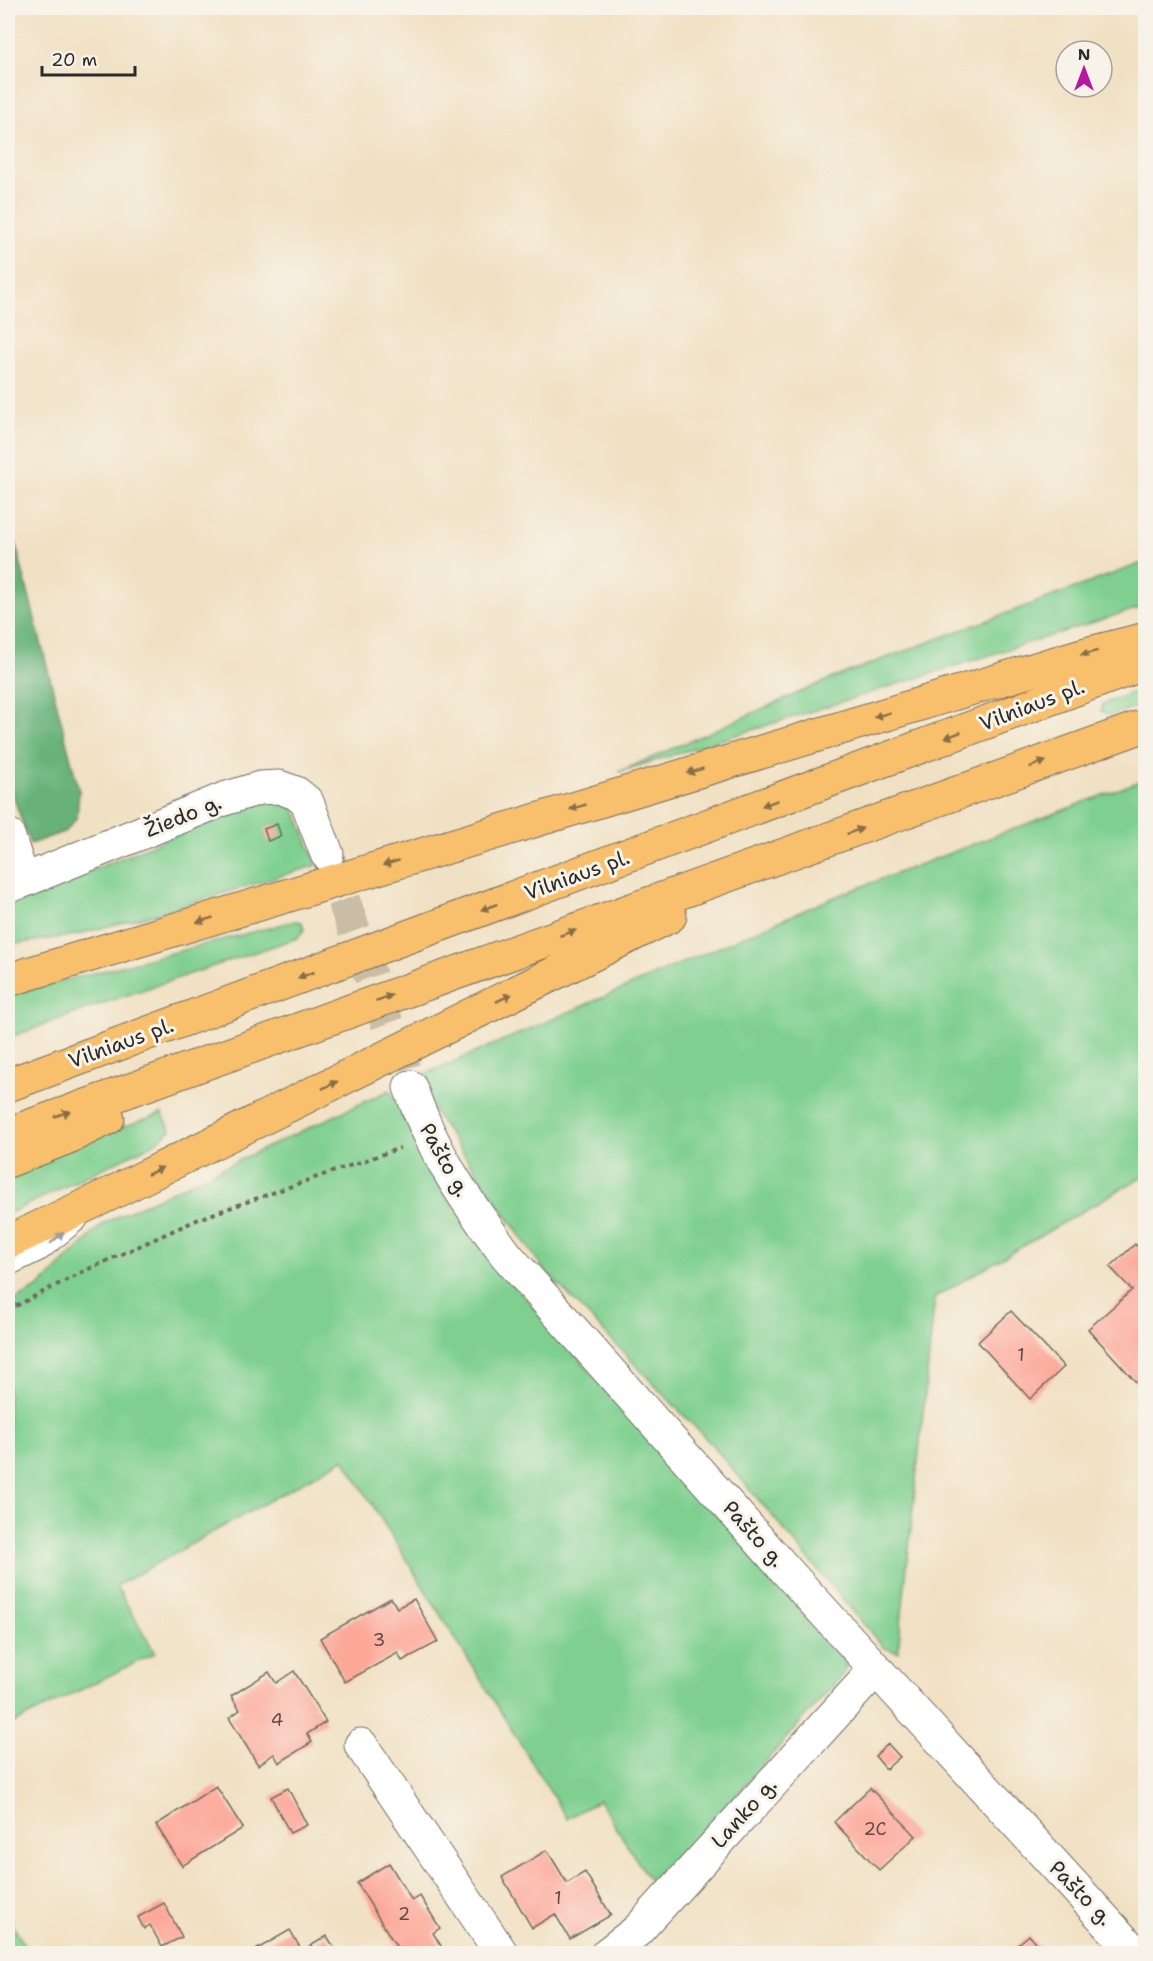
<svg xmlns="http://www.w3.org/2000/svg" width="1153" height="1961" font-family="'Shantell Sans',sans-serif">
  <rect width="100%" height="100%" fill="#f7f3e8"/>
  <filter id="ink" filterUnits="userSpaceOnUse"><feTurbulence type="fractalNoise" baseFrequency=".0167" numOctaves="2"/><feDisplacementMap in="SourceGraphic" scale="12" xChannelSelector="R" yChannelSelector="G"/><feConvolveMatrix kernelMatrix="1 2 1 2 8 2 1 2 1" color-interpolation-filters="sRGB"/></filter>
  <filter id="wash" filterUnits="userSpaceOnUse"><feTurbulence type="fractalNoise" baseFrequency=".008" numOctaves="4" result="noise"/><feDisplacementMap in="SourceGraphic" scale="24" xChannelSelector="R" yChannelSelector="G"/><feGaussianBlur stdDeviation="1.35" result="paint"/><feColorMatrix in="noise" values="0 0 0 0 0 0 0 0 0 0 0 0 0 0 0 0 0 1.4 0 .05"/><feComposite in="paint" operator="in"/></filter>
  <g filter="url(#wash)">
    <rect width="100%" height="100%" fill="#f1e1c4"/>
    <path fill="#7fd090" stroke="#557e5e" stroke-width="1.5" d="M1145 562V606L619 772 835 677Z
      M1145 687V704L1110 716 1101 711 1103 704Z
      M1145 779V1175L935 1297 898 1652 884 1648 714 1447 542 1267 430 1106 421 1076 837 896Z
      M278 801 295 810 317 865 155 914 75 935 8 945V902L43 891 247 805Z
      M295 921 302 922 304 930 297 938 86 1009 8 1038V995Z
      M390 1090 437 1182 490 1258 847 1662 843 1674 654 1888 599 1800 567 1819 344 1459 116 1586 155 1653 8 1726V1316L20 1310 8 1306V1304L39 1287 104 1223Z
      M162 1113 171 1130 153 1144 8 1214V1173L92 1138Z
      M8 1917 29 1953H8Z"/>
    <path fill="#67b27a" stroke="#496e52" stroke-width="1.5" d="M8 514 79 791 77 817 66 831 30 844 8 781Z"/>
    <g id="blocks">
      <path fill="#fca99a" d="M277 824 281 836 268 841 264 829Z
        M1135 1244 1146 1256V1393L1088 1329 1132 1290 1110 1267Z
        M1011 1311 1064 1367 1030 1399 978 1342Z
        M391 1598 397 1608 414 1599 438 1642 402 1661 398 1653 345 1682 320 1638Z
        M294 1671 326 1722 307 1734 312 1742 279 1763 274 1754 258 1765 229 1718 240 1710 231 1696 269 1672 276 1683Z
        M888 1744 900 1757 886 1769 875 1756Z
        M216 1786 243 1828 182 1866 156 1825Z
        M288 1788 307 1825 290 1833 271 1797Z
        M870 1788 916 1836 879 1870 834 1822Z
        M547 1850 567 1883 585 1872 611 1915 570 1939 555 1914 532 1928 502 1877Z
        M389 1863 412 1901 420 1896 440 1928 433 1933 446 1954H401L357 1883Z
        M164 1903 182 1937 162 1947 150 1925 144 1929 138 1917Z
        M290 1930 302 1951 327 1936 338 1954H253L252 1952Z
        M1029 1935 1045 1954H1007Z"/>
    </g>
  </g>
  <g filter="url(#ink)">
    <use href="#blocks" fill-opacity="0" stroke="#706b61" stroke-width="1.5"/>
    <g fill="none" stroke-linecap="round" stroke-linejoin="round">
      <path stroke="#c9bda5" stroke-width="33" stroke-dasharray="33 16" stroke-linecap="butt" d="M327 854 410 1087"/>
      <g stroke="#706b61" stroke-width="20">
        <path id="service" d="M8 1267 41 1251 78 1221"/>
      </g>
      <g stroke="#706b61" stroke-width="35">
        <path id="minor" d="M8 835 23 881
          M8 886 23 881 224 799 260 788 279 787 296 793 307 802 327 854
          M410 1087C433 1153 465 1200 507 1256L792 1577 1136 1954
          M361 1745 502 1954
          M607 1954 637 1931 876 1669"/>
      </g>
      <g stroke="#706b61" stroke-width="35">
        <path id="trunk" d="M8 980 1082 655 1146 639
          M8 1085 1146 663
          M8 1134C386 996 767 864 1146 725
          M8 1161 71 1136 108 1118
          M8 1242 110 1194 670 916"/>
      </g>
      <path stroke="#706b61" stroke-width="4" stroke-dasharray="4.5 4.5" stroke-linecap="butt" d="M8 1310 80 1273 201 1218 400 1148"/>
      <use href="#service" stroke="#fff" stroke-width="18"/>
      <use href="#minor" stroke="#fff" stroke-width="33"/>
      <use href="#trunk" stroke="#f8bf6c" stroke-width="33"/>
    </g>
    <defs><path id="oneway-solid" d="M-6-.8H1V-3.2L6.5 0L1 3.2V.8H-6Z" transform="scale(1.5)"/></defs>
    <g fill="#876e48">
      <use href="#oneway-solid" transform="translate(1089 653) rotate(166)"/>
      <use href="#oneway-solid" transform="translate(882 715) rotate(163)"/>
      <use href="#oneway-solid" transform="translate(953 735) rotate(159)"/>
      <use href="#oneway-solid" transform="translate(1038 764) rotate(-20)"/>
      <use href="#oneway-solid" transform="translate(695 771) rotate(163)"/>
      <use href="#oneway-solid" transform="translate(770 803) rotate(160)"/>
      <use href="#oneway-solid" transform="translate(578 807) rotate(163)"/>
      <use href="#oneway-solid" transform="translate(855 831) rotate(-20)"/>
      <use href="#oneway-solid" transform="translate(391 863) rotate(163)"/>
      <use href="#oneway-solid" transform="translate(489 907) rotate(160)"/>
      <use href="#oneway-solid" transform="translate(205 920) rotate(163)"/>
      <use href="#oneway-solid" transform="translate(568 933) rotate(-19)"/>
      <use href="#oneway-solid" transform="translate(306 975) rotate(160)"/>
      <use href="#oneway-solid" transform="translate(384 998) rotate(-19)"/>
      <use href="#oneway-solid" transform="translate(504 998) rotate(-26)"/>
      <use href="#oneway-solid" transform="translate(330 1085) rotate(-26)"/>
      <use href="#oneway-solid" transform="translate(62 1114) rotate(-20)"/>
      <use href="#oneway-solid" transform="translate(155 1171) rotate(-26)"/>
    </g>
    <use fill="#a0a0a0" href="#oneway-solid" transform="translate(57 1238) rotate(-40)"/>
  </g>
  <g text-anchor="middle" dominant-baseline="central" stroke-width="6" stroke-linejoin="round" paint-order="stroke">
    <g font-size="18" fill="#5f4a47">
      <text x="1021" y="1355">1</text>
      <text x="379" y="1640">3</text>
      <text x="277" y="1720">4</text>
      <text x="875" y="1829">2C</text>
      <text x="558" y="1898">1</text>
      <text x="404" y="1914">2</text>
    </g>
    <g font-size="21" fill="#2b2b2b" stroke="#f7f3e8">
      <text transform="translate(1032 705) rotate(-21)">Vilniaus pl.</text>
      <text transform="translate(183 816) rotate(-22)">Žiedo g.</text>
      <text transform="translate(577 875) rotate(-20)">Vilniaus pl.</text>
      <text transform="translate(121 1043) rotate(-20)">Vilniaus pl.</text>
      <text transform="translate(445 1160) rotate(61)">Pašto g.</text>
      <text transform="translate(754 1534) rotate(48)">Pašto g.</text>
      <text transform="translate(744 1813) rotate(-48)">Lanko g.</text>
      <text transform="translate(1081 1893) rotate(46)">Pašto g.</text>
    </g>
  </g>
  <rect width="1153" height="1961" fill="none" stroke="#f7f3e8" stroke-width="30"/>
  <g transform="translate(1084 69)"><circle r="28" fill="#f7f3e8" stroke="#a5a39c" stroke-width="1.5"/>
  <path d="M0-4.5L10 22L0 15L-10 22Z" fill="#b5179e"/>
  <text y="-9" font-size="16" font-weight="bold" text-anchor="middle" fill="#2b2b2b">N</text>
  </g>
  <path d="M42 66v9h93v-9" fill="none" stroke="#2b2b2b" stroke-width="3"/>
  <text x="51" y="66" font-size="18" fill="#2b2b2b" stroke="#f7f3e8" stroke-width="4.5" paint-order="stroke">20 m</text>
</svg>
